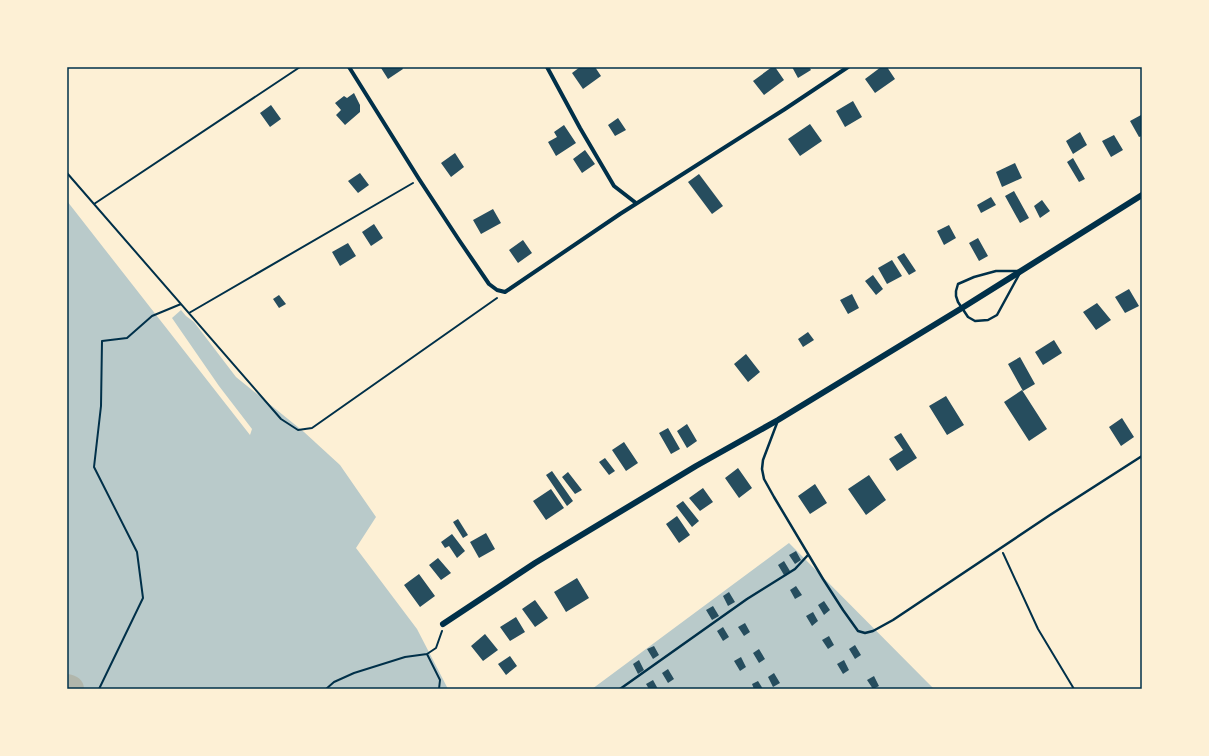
<svg xmlns="http://www.w3.org/2000/svg" width="1209" height="756" font-family="Manrope,sans-serif">
  <rect width="100%" height="100%" fill="#fdf0d5"/>
  <path fill="#b9caca" d="M67 201 250 435 252 429 219 386 172 318 181 310 186 316 194 322 236 377 304 432 340 465 376 517 356 548 417 629 448 689H67Z
    M789 543 934 689H592Z"/>
  <g fill="none" stroke-linecap="round" stroke-linejoin="round">
    <path stroke="#b1b6ab" stroke-width="28" d="M67 688 70 689"/>
  </g>
  <path fill="#264d5e" d="M382 67H402L403 69 388 79 381 68Z
    M580 67H595L601 76 583 89 572 73Z
    M772 67H775L784 80 764 95 753 81Z
    M792 67H809L811 70 798 78Z
    M881 67H887L895 79 875 93 865 79Z
    M354 93 360 105V112L345 125 336 115 341 110 335 103 344 96 347 98Z
    M853 101 862 117 845 127 836 111Z
    M271 105 281 119 270 127 260 113Z
    M1141 115 1142 117V136L1139 137 1130 121Z
    M618 118 626 130 615 136 608 125Z
    M810 124 822 141 800 156 788 139Z
    M564 125 576 143 556 156 548 142 557 137 554 132Z
    M1080 132 1087 145 1073 154 1066 141Z
    M1114 135 1123 150 1111 157 1102 141Z
    M585 150 595 164 582 173 573 159Z
    M455 153 464 167 451 177 441 163Z
    M1073 158 1085 179 1079 182 1067 162Z
    M1015 163 1022 178 1002 187 996 172Z
    M360 173 369 185 358 193 348 181Z
    M699 174 723 206 712 214 688 182Z
    M1014 191 1029 218 1020 223 1005 196Z
    M991 197 996 205 981 213 977 205Z
    M1042 200 1050 211 1040 218 1034 206Z
    M493 209 501 223 481 234 473 220Z
    M374 224 383 238 371 246 362 232Z
    M949 225 956 238 944 245 937 231Z
    M978 238 988 256 979 261 969 243Z
    M523 240 532 253 518 263 509 250Z
    M348 243 356 256 340 266 332 252Z
    M904 253 916 271 909 275 897 257Z
    M892 260 902 276 887 284 878 268Z
    M873 275 883 289 876 295 865 281Z
    M1129 289 1139 306 1125 313 1115 297Z
    M852 294 859 308 848 314 840 300Z
    M279 295 286 304 279 308 273 299Z
    M1097 303 1111 320 1096 330 1083 312Z
    M808 332 814 340 803 347 798 339Z
    M1054 340 1062 353 1043 365 1035 352Z
    M746 354 760 372 748 382 734 364Z
    M1020 357 1035 384 1023 391 1008 364Z
    M1022 390 1047 429 1029 441 1004 402Z
    M946 396 964 425 947 435 929 406Z
    M1122 418 1134 437 1121 446 1109 427Z
    M687 424 697 441 687 448 677 431Z
    M668 428 680 449 671 454 659 433Z
    M901 433 917 458 897 471 889 459 903 450 894 437Z
    M624 442 638 463 626 471 612 450Z
    M605 458 615 471 609 475 599 462Z
    M738 468 752 488 739 498 725 478Z
    M552 471 573 501 567 506 546 475Z
    M568 472 582 490 575 494 562 477Z
    M869 475 886 500 866 515 848 489Z
    M815 484 827 503 810 514 798 496Z
    M703 488 713 502 700 511 689 498Z
    M551 489 564 508 546 520 533 501Z
    M683 501 699 521 692 527 676 506Z
    M677 516 690 535 679 543 666 524Z
    M458 519 468 535 463 538 453 522Z
    M486 533 495 549 479 558 470 542Z
    M452 534 465 551 457 558 449 546 445 548 441 542Z
    M796 551 801 560 795 564 789 555Z
    M438 558 451 573 441 580 429 565Z
    M784 561 790 571 784 575 778 565Z
    M419 574 435 596 420 607 404 585Z
    M577 578 589 598 566 612 554 592Z
    M796 586 802 595 795 599 790 590Z
    M729 592 735 602 728 606 723 596Z
    M535 600 548 618 535 627 522 609Z
    M824 601 830 610 824 615 818 605Z
    M713 606 719 616 712 620 706 610Z
    M813 612 818 621 812 626 806 616Z
    M516 617 525 632 510 641 500 627Z
    M745 623 750 632 744 636 738 627Z
    M723 627 729 637 723 641 717 631Z
    M485 634 498 650 483 661 471 646Z
    M829 636 834 645 828 649 822 640Z
    M855 645 861 655 855 659 849 649Z
    M654 646 659 655 653 659 647 649Z
    M759 649 765 659 759 663 753 653Z
    M510 656 517 666 506 675 498 664Z
    M741 657 746 667 740 671 734 661Z
    M639 660 644 670 638 674 633 664Z
    M844 660 849 670 843 674 837 664Z
    M668 669 674 679 668 683 662 673Z
    M774 673 780 683 773 687 768 677Z
    M874 676 879 686 873 689 867 680Z
    M653 680 658 689H649L646 684Z
    M758 681 763 689H754L752 684Z"/>
  <g fill="none" stroke-linecap="round" stroke-linejoin="round">
    <path stroke="#003049" stroke-width="2" d="M67 173 281 419 298 430 312 428 497 298
      M94 204 300 67
      M189 313 413 183
      M1003 553 1038 629 1074 689
      M427 654 440 680 439 689
      M99 689 143 598 137 552 94 467 101 406 102 341 127 338 152 316 181 304
      M326 689 334 682 354 673 405 657 427 654 436 648 442 631"/>
    <path stroke="#003049" stroke-width="2.5" d="M996 271H1021L997 315 988 320 975 321 968 317 958 302 956 296V291L958 284 974 277Z
      M777 423 763 460 762 469 764 479 774 497 823 579 843 610 858 631 865 633 873 631 893 620 1050 515 1142 456
      M620 689 747 599 795 569 808 555"/>
    <path stroke="#003049" stroke-width="4" d="M349 67 419 179 459 240 489 284 497 290 505 292 620 214 785 109 848 67
      M547 67 580 128 614 186 636 203"/>
    <path stroke="#003049" stroke-width="6" d="M443 624 535 563 696 466 778 420 962 308 1142 195"/>
  </g>
  <rect width="1209" height="756" fill="none" stroke="#fdf0d5" stroke-width="136"/>
  <rect x="68" y="68" width="1073" height="620" fill="none" stroke="#003049" stroke-width="1.5"/>
</svg>
